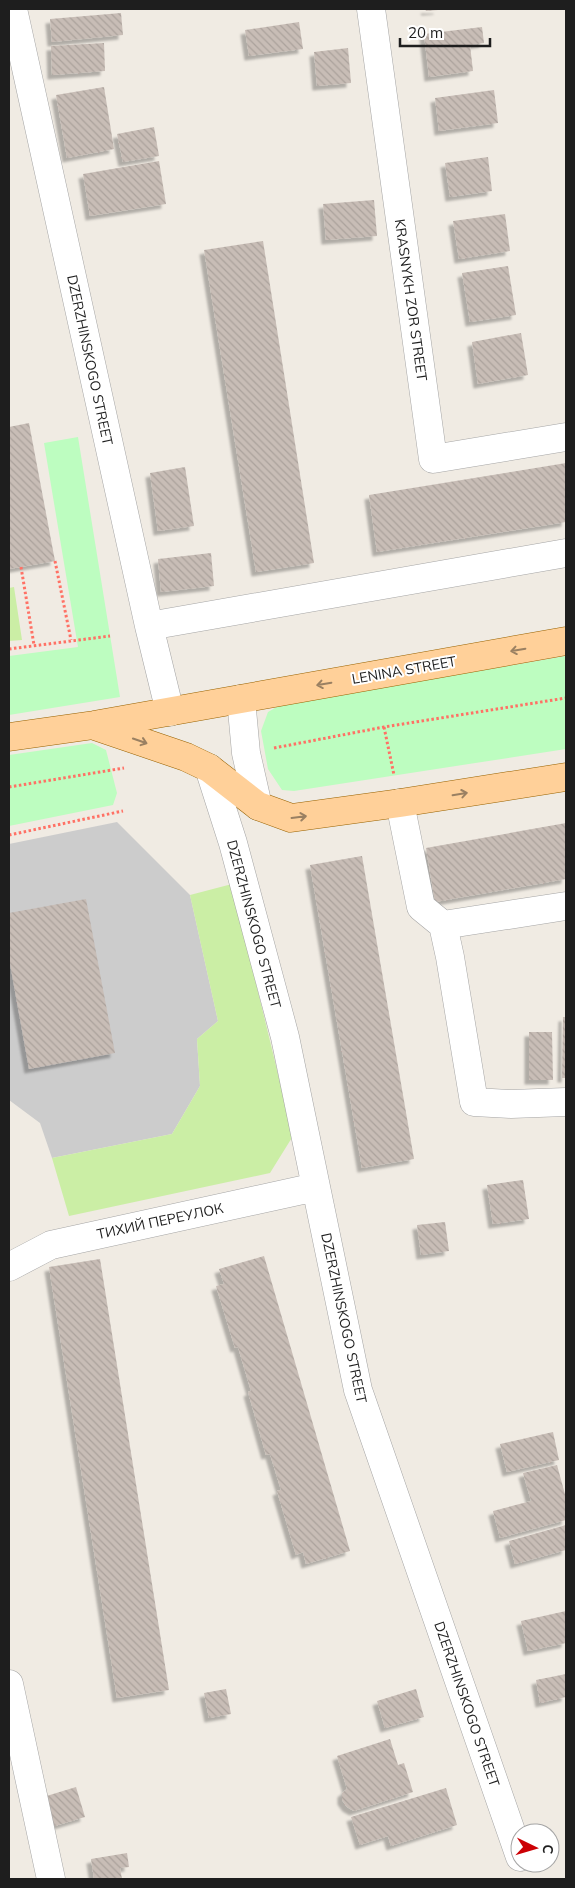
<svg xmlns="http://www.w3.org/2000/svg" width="575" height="1888" font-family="Mulish,sans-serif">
  <defs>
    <pattern id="building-back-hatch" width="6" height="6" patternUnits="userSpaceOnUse" patternTransform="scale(1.25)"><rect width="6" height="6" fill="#c8bdb6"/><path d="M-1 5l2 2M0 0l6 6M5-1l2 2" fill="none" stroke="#aba29c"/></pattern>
    <filter id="shadow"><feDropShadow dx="-4.5" dy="4.5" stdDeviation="1" flood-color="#0004"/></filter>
  </defs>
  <rect width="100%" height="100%" fill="#f0ebe3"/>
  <path fill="#ccc" d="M117 822 190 895 218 1021 197 1039 200 1086 172 1134 52 1158 40 1123 9 1100V844Z"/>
  <path fill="#cbeea5" d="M14 587 22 640 9 641V588Z
    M232 884 293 1136 270 1173 69 1216 52 1158 172 1134 200 1086 197 1039 218 1021 190 895Z"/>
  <path fill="#bdfdc0" d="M78 437 120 697 9 715V656L78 647 44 443Z
    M566 656V749L294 791 282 790 268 769 261 731 268 712 280 705Z
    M92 743 106 750 117 793 113 805 9 826V755Z"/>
  <path fill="url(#building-back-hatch)" filter="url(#shadow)" d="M425 9H438V10L426 11Z
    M121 13 123 35 52 42 50 19Z
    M299 22 303 49 249 56 245 30Z
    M482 27 484 43 470 45 473 71 429 77 424 34Z
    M104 43 105 71 52 75 51 46Z
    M348 48 351 83 317 86 314 52Z
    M104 87 114 149 67 158 56 95Z
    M494 90 498 123 439 131 435 98Z
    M154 127 159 156 123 162 117 134Z
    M488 157 492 191 450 197 445 163Z
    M159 161 166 204 90 216 83 174Z
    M374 200 377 236 326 240 323 204Z
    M505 214 510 251 459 259 453 221Z
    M263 241 314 563 256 572 204 250Z
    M508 266 516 315 470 322 462 273Z
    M521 333 528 375 478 384 472 342Z
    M29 423 55 561 9 569V427Z
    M566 463V522L377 552 369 495Z
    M185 467 194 526 158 531 150 473Z
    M211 553 214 586 161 592 158 559Z
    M566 823V879L435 902 426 848Z
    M362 856 414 1159 362 1168 310 865Z
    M86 899 115 1053 29 1069 9 958V913Z
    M563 1017H566V1078H562Z
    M529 1032H552L553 1080H529Z
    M523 1180 529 1219 493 1224 487 1185Z
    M445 1222 449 1251 421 1255 417 1225Z
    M264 1256 350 1551 306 1564 303 1552 296 1555 277 1491 281 1490 270 1454 266 1455 248 1392 251 1391 238 1347 235 1348 216 1286 224 1284 219 1269Z
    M100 1259 169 1690 117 1698 49 1267Z
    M553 1432 559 1460 507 1472 500 1444Z
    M557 1465 566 1498V1520L500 1538 493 1511 531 1501 523 1473Z
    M566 1525V1550L515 1564 509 1541Z
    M566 1611V1643L528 1651 521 1621Z
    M566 1674V1697L540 1703 536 1680Z
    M226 1689 231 1714 209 1718 204 1693Z
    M416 1689 424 1717 385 1728 377 1701Z
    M390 1739 398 1765 404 1763 413 1792 354 1811 347 1807 342 1800V1793L347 1789 337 1756Z
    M76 1787 85 1817 48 1828 40 1798Z
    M446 1788 457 1825 391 1846 388 1836 360 1845 351 1817Z
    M127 1853 129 1867 120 1868 122 1879H94L91 1859Z"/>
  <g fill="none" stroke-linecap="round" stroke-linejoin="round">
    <g stroke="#a5a5a5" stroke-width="29">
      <path id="minor" d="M13 9 149 626 170 712
        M371 9 433 459 566 437
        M149 626 566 553
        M241 699 246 753 258 806
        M209 768 233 843 285 1037 358 1390 520 1857
        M400 803 421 907 443 925
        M566 906 443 925 450 957 474 1102 511 1104 566 1102
        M9 1267 51 1245 316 1187
        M9 1684 51 1879"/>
    </g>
    <g stroke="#986200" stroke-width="29">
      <path id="major" d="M95 726 186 757 209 768 258 806 291 818 400 803 566 777
        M9 737 94 725 566 641"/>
    </g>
    <path stroke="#ff7165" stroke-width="3" stroke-dasharray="2.5 2.5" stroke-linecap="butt" d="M55 561 71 640
      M21 567 34 645
      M9 649 110 636
      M384 727 394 775
      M274 748 384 727 566 698
      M9 787 124 768
      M9 835 123 811"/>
    <use href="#minor" stroke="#fff" stroke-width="28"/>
    <use href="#major" stroke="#ffd099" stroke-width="28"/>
  </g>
  <defs><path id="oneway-shaft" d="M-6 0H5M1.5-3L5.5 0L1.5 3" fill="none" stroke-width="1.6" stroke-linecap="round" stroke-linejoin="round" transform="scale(1.25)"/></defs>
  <g stroke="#9a8062">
    <use href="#oneway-shaft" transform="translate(518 650) rotate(170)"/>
    <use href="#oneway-shaft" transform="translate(324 684) rotate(170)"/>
    <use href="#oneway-shaft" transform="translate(140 741) rotate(19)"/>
    <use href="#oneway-shaft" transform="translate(460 794) rotate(-9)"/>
    <use href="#oneway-shaft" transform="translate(299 817) rotate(-7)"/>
  </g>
  <g text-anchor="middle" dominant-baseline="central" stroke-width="4" stroke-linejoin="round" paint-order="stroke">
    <g font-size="14" fill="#1e1e1e" stroke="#fff">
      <text transform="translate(411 300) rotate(82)">KRASNYKH ZOR STREET</text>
      <text transform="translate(90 360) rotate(78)">DZERZHINSKOGO STREET</text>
      <text transform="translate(404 670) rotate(-10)">LENINA STREET</text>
      <text transform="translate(254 924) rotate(75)">DZERZHINSKOGO STREET</text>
      <text transform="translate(160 1221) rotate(-12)">ТИХИЙ ПЕРЕУЛОК</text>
      <text transform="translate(344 1318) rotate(78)">DZERZHINSKOGO STREET</text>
      <text transform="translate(467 1704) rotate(71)">DZERZHINSKOGO STREET</text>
    </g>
  </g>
  <rect width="575" height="1888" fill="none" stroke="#1e1e1e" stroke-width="20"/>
  <g transform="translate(535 1848) rotate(95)"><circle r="24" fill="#ffffff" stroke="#a5a5a5"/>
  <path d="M0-4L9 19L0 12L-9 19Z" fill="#cc0005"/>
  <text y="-8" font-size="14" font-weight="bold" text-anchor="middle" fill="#1e1e1e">С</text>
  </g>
  <path d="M400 38v8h90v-8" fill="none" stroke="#1e1e1e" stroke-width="2.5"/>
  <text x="408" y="38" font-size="15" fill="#1e1e1e" stroke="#ffffff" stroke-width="4" paint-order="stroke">20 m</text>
</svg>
